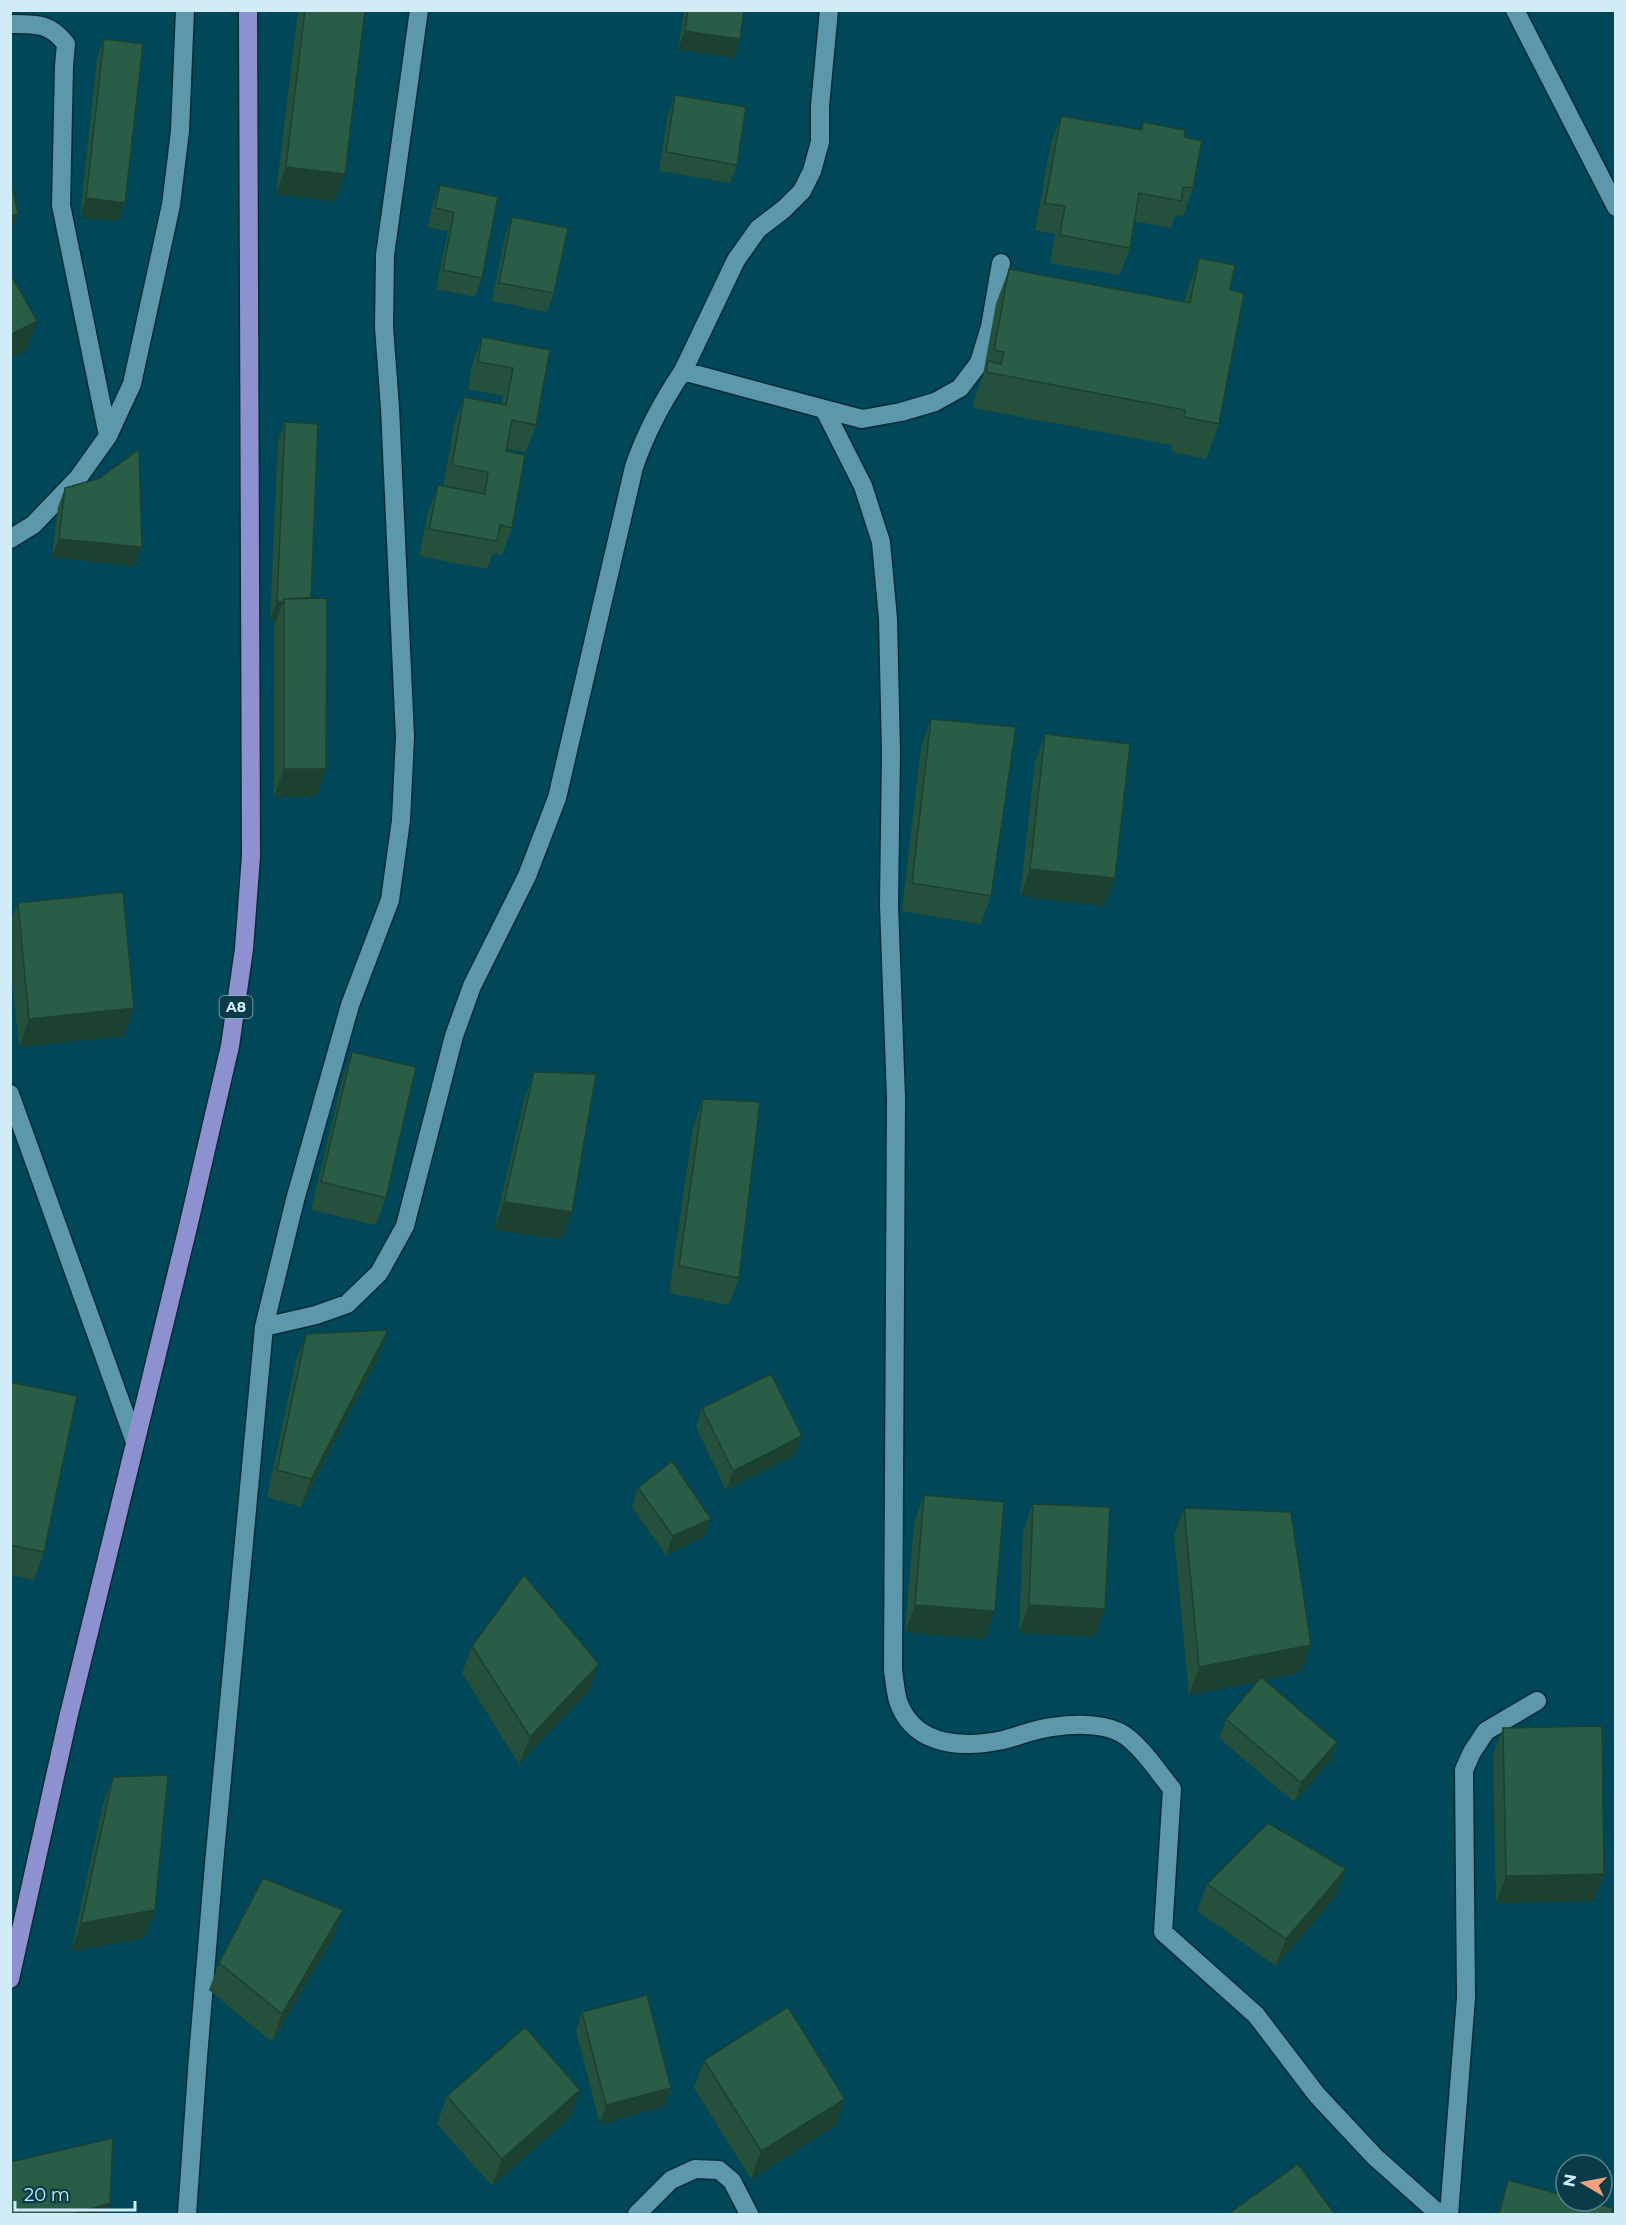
<svg xmlns="http://www.w3.org/2000/svg" width="1626" height="2225" font-family="Montserrat,sans-serif">
  <rect width="100%" height="100%" fill="#004759"/>
  <g fill="none" stroke-linecap="round" stroke-linejoin="round">
    <g stroke="#0a2b35" stroke-width="21">
      <path id="minor" d="M1515 10 1616 207
        M10 24C36 24 50 23 66 44L64 66 61 205 108 436
        M683 371 736 260 758 229 784 209 802 191 812 171 820 142V106L829 10
        M824 409 862 419 901 412 935 402 960 388 979 363 990 327 1001 263
        M10 539 33 525 78 478 108 436 132 384 171 205 180 131 185 10
        M10 1094 135 1442
        M264 1327 316 1315 347 1304 379 1273 405 1226 454 1036 472 986 527 876 557 798 634 467C646 432 662 402 683 371L824 409 863 486 881 542 888 619 891 752 889 905 896 1098 893 1670C895 1681 895 1696 900 1706 917 1747 965 1748 1003 1740 1019 1736 1035 1729 1052 1727 1073 1724 1099 1723 1119 1732 1138 1741 1159 1773 1172 1789L1163 1932 1256 2015 1317 2095 1375 2157 1439 2214
        M187 2214 198 2057 214 1864 264 1327 295 1200 350 1005 390 900 401 820 405 737 390 408 384 327 385 255 419 10
        M637 2214 671 2180 695 2169 719 2170 732 2181 749 2214
        M1449 2214 1466 1998 1464 1770 1472 1752 1486 1731 1537 1701"/>
    </g>
    <g stroke="#0a2b35" stroke-width="21">
      <path id="highway" d="M10 1979 68 1718 188 1227 230 1046 244 949 251 856 248 10"/>
    </g>
    <use href="#minor" stroke="#5c97ab" stroke-width="18"/>
    <use href="#highway" stroke="#8e91cf" stroke-width="18"/>
  </g>
  <path fill="#24503c" d="M298 10H365L345 174 335 201 276 194Z
    M688 10 740 39 734 58 678 49 684 11Z
    M104 39 125 203 118 221 80 217 97 58Z
    M675 95 737 165 730 183 659 171 668 114Z
    M1061 116 1140 130 1143 122 1184 137 1193 188 1183 216 1176 215 1171 228 1134 221 1130 248 1120 275 1050 263 1055 234 1035 230 1051 143Z
    M440 185 498 197 482 278 475 297 436 289 448 231 428 227 433 203Z
    M512 217 554 293 547 312 492 301 505 236Z
    M1199 258 1230 290 1219 424 1206 459 1171 452 1172 445 973 408 975 397 983 375 996 304 1009 269 1184 302 1186 294Z
    M482 337 550 350 536 425 526 452 507 449 512 528 502 555 493 553 487 569 419 556 428 512 438 485 443 486 454 425 464 397 502 404 503 396 468 389 472 365Z
    M285 422 311 598 326 769 316 796 274 797V626L276 621 270 620 278 441Z
    M65 488 142 547 135 566 52 557 58 507Z
    M931 719 991 896 981 924 902 911 921 746Z
    M1045 734 1115 878 1105 906 1020 896 1035 762Z
    M18 903 134 1008 124 1036 19 1047 10 960V922Z
    M352 1052 386 1198 376 1225 311 1210 342 1080Z
    M534 1072 562 1239 494 1230 524 1100Z
    M703 1099 739 1278 729 1305 669 1293 693 1127Z
    M388 1330 378 1358 301 1507 267 1497 296 1361 306 1334Z
    M10 1382 44 1552 34 1580 10 1575Z
    M702 1408 795 1455 726 1490 696 1427Z
    M638 1488 704 1537 666 1555 632 1507Z
    M924 1495 995 1611 985 1639 905 1632 914 1523Z
    M1033 1504 1105 1609 1095 1636 1019 1633 1023 1531Z
    M1184 1508 1311 1645 1301 1672 1264 1680 1337 1742 1330 1761 1294 1802 1219 1738 1226 1719 1258 1681 1189 1695 1174 1535Z
    M472 1646 589 1691 519 1764 462 1673Z
    M1503 1728 1594 1901 1496 1903 1493 1755Z
    M113 1777 155 1910 145 1938 71 1951 103 1804Z
    M1346 1869 1336 1896 1276 1966 1197 1911 1207 1884Z
    M333 1938 272 2042 209 1990 219 1963Z
    M582 2012 671 2088 665 2106 600 2124 576 2031Z
    M704 2060 845 2099 835 2126 751 2179 694 2088Z
    M447 2096 570 2117 492 2186 437 2124Z
    M1508 2180 1611 2214H1497Z"/>
  <path fill="#1d4131" d="M685 31 740 39 734 58 678 49Z
    M286 167 345 174 335 201 276 194Z
    M86 198 125 203 118 221 80 217Z
    M18 214 10 234V216Z
    M37 321 27 349 10 357V335Z
    M59 539 142 547 135 566 52 557Z
    M277 602H283L276 621 270 620Z
    M284 769H326L316 796 274 797Z
    M1030 869 1115 878 1105 906 1020 896Z
    M134 1008 124 1036 19 1047 29 1019Z
    M504 1202 572 1212 562 1239 494 1230Z
    M388 1330 378 1358 301 1507 311 1479Z
    M802 1436 795 1455 726 1490 733 1471Z
    M711 1519 704 1537 666 1555 673 1536Z
    M915 1605 995 1611 985 1639 905 1632Z
    M1029 1605 1105 1609 1095 1636 1019 1633Z
    M1311 1645 1301 1672 1189 1695 1199 1667Z
    M599 1664 589 1691 519 1764 530 1737Z
    M1337 1742 1330 1761 1294 1802 1301 1783Z
    M1346 1869 1336 1896 1276 1966 1286 1939Z
    M1604 1874 1594 1901 1496 1903 1506 1876Z
    M155 1910 145 1938 71 1951 81 1923Z
    M343 1910 333 1938 272 2042 282 2014Z
    M671 2088 665 2106 600 2124 606 2105Z
    M580 2090 570 2117 492 2186 502 2159Z
    M845 2099 835 2126 751 2179 761 2151Z
    M110 2203 106 2214H73Z"/>
  <path fill="#2a5d46" stroke="#1d4131" stroke-width="1.5" d="M305 10H365L345 174 286 167Z
    M688 10H744L740 39 685 31Z
    M104 39 143 44 125 203 86 198Z
    M675 95 746 107 737 165 666 152Z
    M1061 116 1142 130 1143 122 1185 130 1184 137 1202 141 1193 188 1183 187 1181 201 1139 193 1130 248 1060 235 1065 206 1045 203Z
    M10 175 18 214 10 216Z
    M440 185 498 197 482 278 443 270 454 212 435 208Z
    M512 217 568 228 554 293 499 283Z
    M1199 258 1235 265 1230 290 1244 293 1219 424 1184 417 1185 410 986 372 988 361 1001 364 1004 352 994 350 1009 269 1190 303Z
    M10 273 37 321 10 335Z
    M482 337 550 350 536 425 512 420 506 451 525 455 512 528 500 525 497 541 429 529 438 485 485 494 488 472 452 465 464 397 506 405 513 368 478 362Z
    M285 422 318 424 311 598 284 599 283 602H277Z
    M139 449 142 547 59 539 65 488 100 478Z
    M327 598 326 769H284V599Z
    M931 719 1016 727 991 896 912 883Z
    M1045 734 1130 744 1115 878 1030 869Z
    M123 892 134 1008 29 1019 18 903Z
    M352 1052 416 1067 386 1198 321 1182Z
    M534 1072 596 1074 572 1212 504 1202Z
    M703 1099 760 1102 739 1278 679 1266Z
    M388 1330 311 1479 277 1470 306 1334Z
    M771 1374 802 1436 733 1471 702 1408Z
    M10 1382 77 1396 44 1552 10 1545Z
    M672 1461 711 1519 673 1536 638 1488Z
    M924 1495 1004 1502 995 1611 915 1605Z
    M1033 1504 1110 1507 1105 1609 1029 1605Z
    M1184 1508 1291 1512 1311 1645 1199 1667Z
    M524 1575 599 1664 530 1737 472 1646Z
    M1261 1677 1337 1742 1301 1783 1226 1719Z
    M1602 1726 1604 1874 1506 1876 1503 1728Z
    M168 1775 155 1910 81 1923 113 1777Z
    M1268 1823 1346 1869 1286 1939 1207 1884Z
    M263 1878 343 1910 282 2014 219 1963Z
    M647 1995 671 2088 606 2105 582 2012Z
    M788 2007 845 2099 761 2151 704 2060Z
    M525 2027 580 2090 502 2159 447 2096Z
    M113 2138 110 2203 73 2214H10V2162Z
    M1298 2164 1335 2214H1228Z
    M1508 2180 1566 2196V2201H1586L1613 2208 1611 2214H1499Z"/>
  <g text-anchor="middle" dominant-baseline="central" stroke-width="4.5" stroke-linejoin="round" paint-order="stroke">
    <rect fill="#0b3b49" stroke="#94b7c3" stroke-width="1.5" x="219.5" y="996" width="33" height="22" rx="4.5"/>
    <g font-size="14" font-weight="bold" fill="#cfecf7">
      <text x="236" y="1007">A8</text>
    </g>
  </g>
  <rect width="1626" height="2225" fill="none" stroke="#cfecf7" stroke-width="24"/>
  <g transform="translate(1584 2183) rotate(280)"><circle r="28" fill="#0b3b49" stroke="#59828f" stroke-width="1.5"/>
  <path d="M0-4.5L10 22L0 15L-10 22Z" fill="#f2a080"/>
  <text y="-9" font-size="16" font-weight="bold" text-anchor="middle" fill="#cfecf7">N</text>
  </g>
  <path d="M15 2201v9h120v-9" fill="none" stroke="#cfecf7" stroke-width="3"/>
  <text x="24" y="2201" font-size="18" fill="#cfecf7" stroke="#0b3b49" stroke-width="4.5" paint-order="stroke">20 m</text>
</svg>
